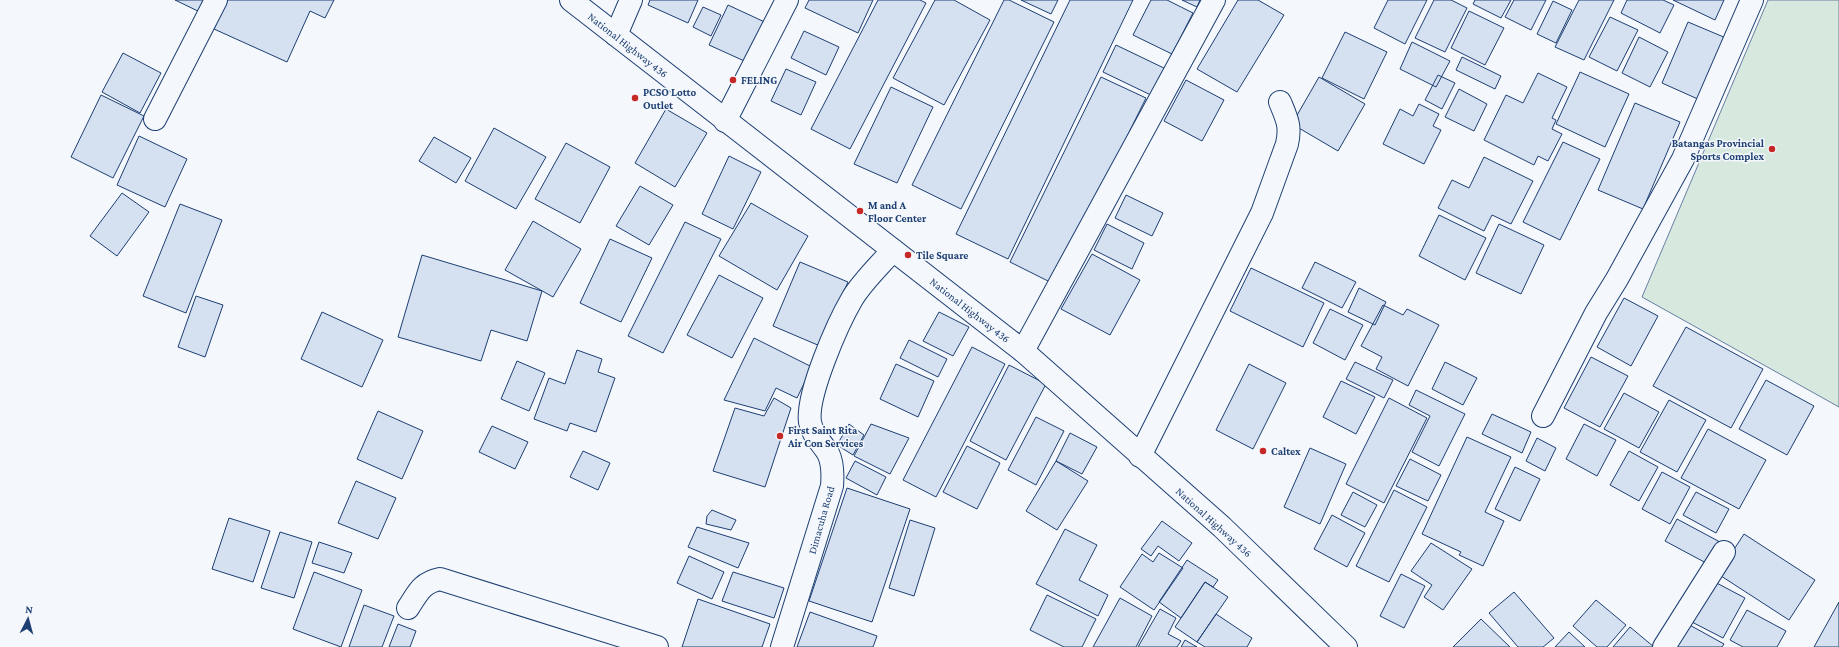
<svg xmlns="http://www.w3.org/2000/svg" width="1839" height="647" font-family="'Crimson Pro',serif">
  <rect width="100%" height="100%" fill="#f4f7fb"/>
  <path fill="#d7e8df" stroke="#687fa3" d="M1768 0H1839V407L1642 297Z"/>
  <path fill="#d5e0f0" stroke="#1d3f73" d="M175 0H210L204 14Z
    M227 0H334L325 18 310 11 287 62 214 29Z
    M650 0H698L688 23 648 5Z
    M809 0H873L858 33 805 8Z
    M878 0H920L926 3 850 149 811 129Z
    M935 0H954L990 20 944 105 893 78Z
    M1004 0H1009L1054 22 961 209 912 185Z
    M1021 0H1058L1051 14Z
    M1070 0H1133L1008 259 956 234Z
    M1151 0H1167L1193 13 1172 54 1133 35Z
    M1182 0H1200L1197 7Z
    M1238 0H1258L1284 15 1237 92 1197 69Z
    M1388 0H1427L1405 44 1374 28Z
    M1434 0H1451L1467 8 1445 52 1415 38Z
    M1475 0H1511L1501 18 1473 4Z
    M1514 0H1546L1531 30 1505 17Z
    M1579 0H1614L1584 60 1555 47Z
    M1627 0H1663L1674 5 1660 33 1621 13Z
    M1673 0H1724L1715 20Z
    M1553 1 1572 10 1556 43 1537 34Z
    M728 5 769 24 751 64 709 45Z
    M703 7 721 15 711 36 693 27Z
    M1469 11 1504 28 1485 65 1451 48Z
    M1610 17 1638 30 1617 71 1589 57Z
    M1688 22 1726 38 1700 100 1662 83Z
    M804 31 839 47 826 75 791 58Z
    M1345 32 1387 52 1364 99 1322 78Z
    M1639 37 1668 52 1650 87 1622 73Z
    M1412 42 1450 61 1436 87 1400 69Z
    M1116 45 1168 70 1155 97 1103 72Z
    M123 53 161 73 140 113 102 92Z
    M1462 57 1501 76 1495 89 1456 70Z
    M786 69 816 82 801 115 771 101Z
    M1580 72 1629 94 1605 147 1556 124Z
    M1538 73 1567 87 1552 118 1556 120 1552 129 1562 134 1548 161 1538 156 1534 165 1484 140 1506 95 1523 103Z
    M1438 75 1455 83 1442 109 1425 100Z
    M1101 77 1146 98 1054 284 1010 262Z
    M1319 77 1365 104 1338 151 1292 124Z
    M1186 80 1224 100 1202 141 1164 121Z
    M891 87 933 107 897 183 854 164Z
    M1459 89 1487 104 1474 131 1445 117Z
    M101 95 144 116 113 178 71 157Z
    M1635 103 1680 122 1643 209 1598 190Z
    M1419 104 1439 114 1433 126 1441 130 1424 164 1383 144 1400 109 1413 116Z
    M666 109 707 133 675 187 635 163Z
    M494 128 546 157 516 209 465 181Z
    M139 136 187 159 165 207 117 185Z
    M434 137 471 158 456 183 419 161Z
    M1563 142 1600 159 1560 240 1523 222Z
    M566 143 610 167 580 223 535 199Z
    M729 156 761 172 733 229 702 214Z
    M1484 157 1533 181 1511 224 1492 215 1484 231 1438 208 1452 180 1469 188Z
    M640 186 673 205 649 245 616 226Z
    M122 193 149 212 117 256 90 236Z
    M1126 195 1163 213 1152 236 1115 218Z
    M751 203 808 236 777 290 719 256Z
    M180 204 222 220 186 313 143 296Z
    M1439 215 1486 238 1465 280 1419 256Z
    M533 221 581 249 553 297 505 270Z
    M685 222 721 239 663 353 628 336Z
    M1107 224 1144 243 1132 269 1094 250Z
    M1499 224 1544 245 1521 294 1476 273Z
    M610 239 652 258 621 322 580 303Z
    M1092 254 1140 280 1110 335 1061 309Z
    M422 255 542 291 527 341 491 330 481 361 398 337Z
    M800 262 848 282 820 346 773 326Z
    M1315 262 1356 282 1342 308 1302 288Z
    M1251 268 1324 303 1303 347 1230 311Z
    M719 275 763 298 732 358 687 335Z
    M1359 288 1386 302 1375 325 1348 312Z
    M196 296 223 305 205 357 178 347Z
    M1624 298 1658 316 1631 366 1597 347Z
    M1383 305 1403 315 1407 309 1439 325 1408 386 1376 369 1382 357 1361 346Z
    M1330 309 1363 325 1345 360 1313 343Z
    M322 312 383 340 362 387 301 359Z
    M939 312 969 327 953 356 923 341Z
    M1686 327 1763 369 1731 428 1653 386Z
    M754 338 812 367 797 398 776 388 765 411 724 400Z
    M909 340 947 359 938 377 900 358Z
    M972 347 1005 364 936 497 903 480Z
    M577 350 602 359 598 372 615 378 596 432 570 423 567 431 534 419 549 378 565 384Z
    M1591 357 1628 376 1600 427 1564 408Z
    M517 361 545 373 529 411 501 399Z
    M1355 362 1393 380 1384 398 1346 379Z
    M1445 362 1477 378 1463 405 1432 389Z
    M896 364 934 381 918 417 880 399Z
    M1249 364 1286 383 1253 449 1216 430Z
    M1009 365 1046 384 1006 460 970 441Z
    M1766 380 1814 406 1787 455 1739 429Z
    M1341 381 1375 397 1356 434 1323 417Z
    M1416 390 1465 414 1439 466 1412 452 1430 416 1409 405Z
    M1624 393 1659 412 1639 448 1604 429Z
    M774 398 791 408 765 487 713 471 735 408 764 416Z
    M1389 398 1427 418 1384 503 1346 484Z
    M1669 400 1706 420 1677 472 1640 452Z
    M378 411 423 431 402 479 357 459Z
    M1492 414 1531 432 1522 453 1482 434Z
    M1036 417 1064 431 1036 485 1008 470Z
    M849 424 864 435 853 455 837 445Z
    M871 424 909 438 890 474 854 456Z
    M1584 424 1616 440 1597 476 1566 459Z
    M492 426 528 442 515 469 479 452Z
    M1708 429 1766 460 1739 509 1681 478Z
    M1070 433 1097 447 1082 474 1056 461Z
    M1467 437 1511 457 1485 512 1504 521 1483 566 1459 555 1461 552 1422 534Z
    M1537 438 1556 448 1545 471 1526 461Z
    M967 446 1000 463 977 509 943 492Z
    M1310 448 1346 464 1320 524 1284 507Z
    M583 451 610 463 598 490 570 477Z
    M1629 451 1658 467 1639 501 1610 485Z
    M1410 459 1441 475 1428 501 1396 486Z
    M855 461 886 477 877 495 846 478Z
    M1056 461 1088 481 1057 530 1026 511Z
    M1515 467 1540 479 1520 521 1495 509Z
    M1662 472 1690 487 1670 524 1642 509Z
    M356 481 396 498 378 539 338 523Z
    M847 488 910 509 872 622 809 601Z
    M1394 490 1427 507 1389 582 1356 566Z
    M1353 492 1377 505 1365 527 1341 515Z
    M1696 492 1729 509 1716 533 1683 515Z
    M712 510 736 520 731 530 706 524 707 516Z
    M1332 515 1365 533 1347 567 1314 549Z
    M229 518 270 531 253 582 212 569Z
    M1677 519 1720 542 1708 564 1665 541Z
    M910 520 935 528 914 596 889 588Z
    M1162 521 1192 543 1179 561 1158 546 1151 556 1141 549Z
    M697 527 749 543 738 568 688 547Z
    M1065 529 1097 545 1079 580 1108 595 1098 616 1036 584Z
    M280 532 312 542 294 598 261 588Z
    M1744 534 1815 580 1789 620 1718 574Z
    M319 542 352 553 344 573 312 563Z
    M1431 543 1472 569 1443 610 1424 597 1432 585 1411 571Z
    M1159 553 1183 568 1154 610 1120 587 1142 554 1153 562Z
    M689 556 724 572 712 599 677 583Z
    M1187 560 1218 580 1213 587 1205 582 1181 618 1159 602Z
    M314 572 362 590 341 647 293 629Z
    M733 572 784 588 774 618 722 601Z
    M1401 574 1425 586 1404 628 1380 616Z
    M1711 580 1745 598 1723 638 1688 620Z
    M1205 582 1228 597 1197 642 1175 627Z
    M1514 592 1554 638 1543 647H1518L1489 613Z
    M1047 595 1096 619 1082 647H1064L1030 630Z
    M1120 598 1152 616 1136 647H1093Z
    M698 599 770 624 762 647H682Z
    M1596 600 1626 625 1607 647H1597L1573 626Z
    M1839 602V647H1814Z
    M364 605 394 616 382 647H349Z
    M1160 609 1176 618 1168 634 1181 641 1177 647H1138Z
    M1747 610 1786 631 1777 647H1743L1730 640Z
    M810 612 877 636 873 647H797Z
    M1216 614 1252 638 1247 647H1205L1197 642Z
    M1481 619 1510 647H1453Z
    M1686 623 1724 644 1722 647H1673Z
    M398 624 416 631 410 647H389Z
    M1630 627 1654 647H1613Z
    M1569 632 1585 647H1555Z
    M1185 640 1197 647H1181Z"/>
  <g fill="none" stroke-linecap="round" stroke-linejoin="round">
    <g stroke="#1d3f73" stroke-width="24">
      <path id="minor" d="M616 35 631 0
        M155 119 216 0
        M725 121 787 0
        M1023 351 1214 0
        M1543 416 1596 313 1617 279 1683 159 1752 0
        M1140 456 1262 213 1287 144C1291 126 1287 119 1280 102
        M408 608C418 593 421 583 440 579L657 647
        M782 647 832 486C833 474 833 463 828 453 821 441 813 437 810 422 806 395 838 323 852 299 861 283 881 264 893 250
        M1664 647 1724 552"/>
    </g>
    <g stroke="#1d3f73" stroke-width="24">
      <path id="primary" d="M571 0 1023 351 1222 527 1346 647"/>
    </g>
    <use href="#minor" stroke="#f4f7fb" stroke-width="22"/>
    <use href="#primary" stroke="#f4f7fb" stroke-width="22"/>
  </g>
  <g fill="#c62828" stroke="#f4f7fb" stroke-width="1.5">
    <circle cx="733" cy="80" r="4"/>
    <circle cx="635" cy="98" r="4"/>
    <circle cx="1772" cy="149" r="4"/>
    <circle cx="860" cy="211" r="4"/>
    <circle cx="908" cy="255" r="4"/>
    <circle cx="780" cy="436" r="4"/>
    <circle cx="1263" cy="451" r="4"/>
  </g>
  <g text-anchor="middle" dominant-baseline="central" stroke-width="3" stroke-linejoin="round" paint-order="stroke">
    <g font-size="11" fill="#1d3f73" stroke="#f4f7fb">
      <text transform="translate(628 45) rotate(38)">National Highway 436</text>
      <text transform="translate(970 310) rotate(38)">National Highway 436</text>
      <text transform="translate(821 520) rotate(-74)">Dimacuha Road</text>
      <text transform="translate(1214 522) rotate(42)">National Highway 436</text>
    </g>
    <g font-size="11" font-weight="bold" fill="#1d3f73" stroke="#f4f7fb" text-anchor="start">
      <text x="741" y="80">FELING</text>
      <text x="643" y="92">PCSO Lotto<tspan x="643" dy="13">Outlet</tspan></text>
      <text x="1764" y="143" text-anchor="end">Batangas Provincial<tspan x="1764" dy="13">Sports Complex</tspan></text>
      <text x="868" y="205">M and A<tspan x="868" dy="13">Floor Center</tspan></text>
      <text x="916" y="255">Tile Square</text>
      <text x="788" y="430">First Saint Rita<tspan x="788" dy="13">Air Con Services</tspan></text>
      <text x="1271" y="451">Caltex</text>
    </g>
  </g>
  <g transform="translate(28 619) rotate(6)" stroke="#f4f7fb" stroke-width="3" paint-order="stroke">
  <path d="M0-3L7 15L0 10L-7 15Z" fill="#1d3f73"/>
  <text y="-6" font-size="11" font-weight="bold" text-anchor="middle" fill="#1d3f73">N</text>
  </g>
</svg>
